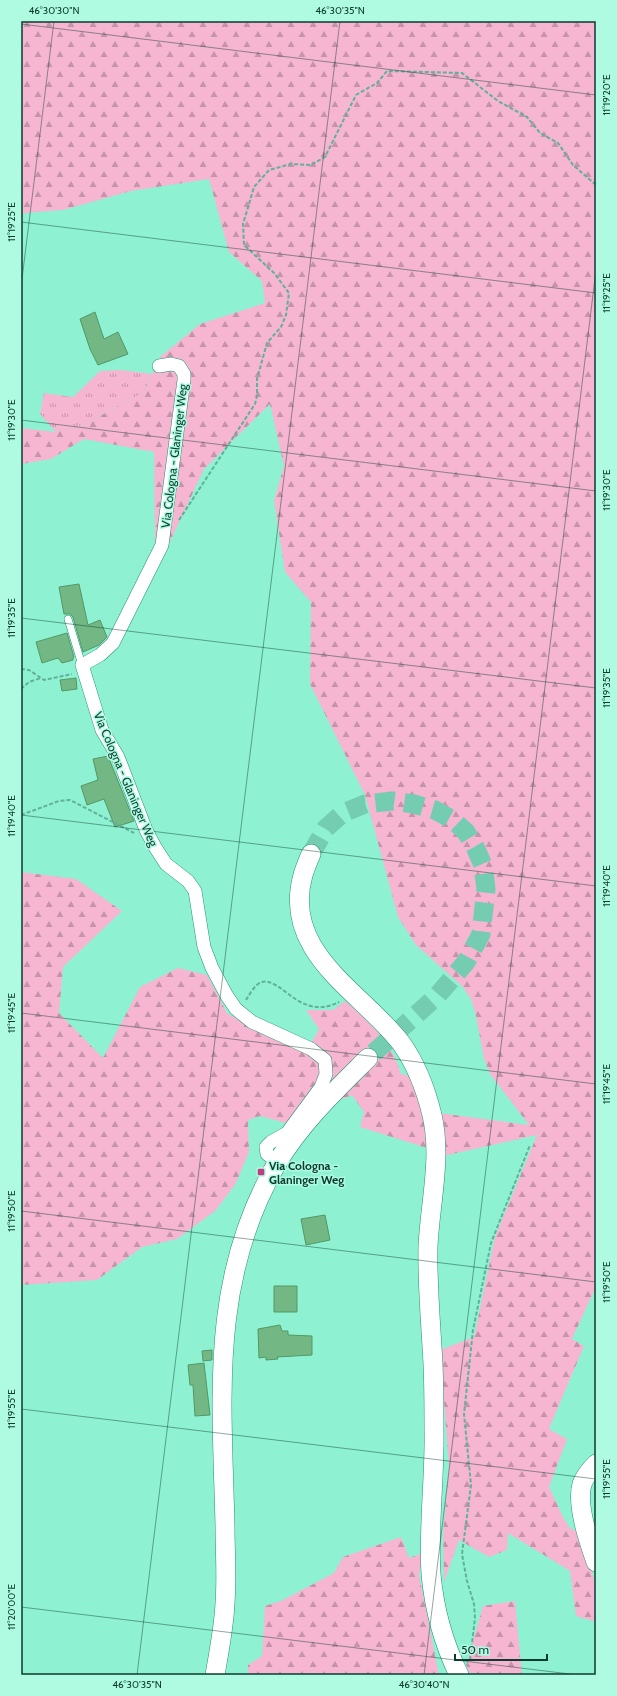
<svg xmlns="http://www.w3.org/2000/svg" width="617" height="1696" font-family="Cabin,sans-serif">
  <defs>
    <pattern id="grass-tufts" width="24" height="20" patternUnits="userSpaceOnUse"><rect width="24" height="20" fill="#f6b5d1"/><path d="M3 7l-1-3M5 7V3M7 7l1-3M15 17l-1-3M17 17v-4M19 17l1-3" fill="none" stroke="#c694aa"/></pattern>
    <pattern id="forest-firs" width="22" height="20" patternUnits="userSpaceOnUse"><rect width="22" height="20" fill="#f6b5d1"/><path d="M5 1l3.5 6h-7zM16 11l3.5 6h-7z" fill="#c694aa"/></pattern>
  </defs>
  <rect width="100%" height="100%" fill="#8ef2d2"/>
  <path fill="url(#grass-tufts)" d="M121 370 152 374 144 392 83 425 56 432 40 414 44 393 73 397 100 371Z"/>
  <path fill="url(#forest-firs)" d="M21 21H596V1287L572 1339 584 1346 549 1429 567 1439 549 1487 564 1519 570 1528 583 1535 596 1588V1622L576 1616 570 1571 508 1533 507 1550 489 1557 459 1540 444 1582 443 1533 449 1466 440 1350 474 1337 495 1237 537 1135 443 1156 439 1113 529 1125 490 1074 484 1059 476 1016 471 999 462 986 416 945 398 917 365 795 310 684 311 602 285 572 274 500 284 466 270 404 204 469 167 548 155 545 154 452 84 439 51 459 21 464V428L56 432 83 425 144 392 160 357 200 324 265 303 262 281 229 252 209 179 131 191 63 210 24 213 21 220Z
    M21 872 76 879 122 911 63 967 59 1013 103 1058 140 987 178 968 207 975 227 1013 264 1035 307 1051 319 1029 306 1010H333L345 1001C368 1021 393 1043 401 1074L411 1076C420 1099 425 1123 427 1148L360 1127 364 1112 352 1095 338 1101 310 1093 286 1123 260 1116 248 1120 249 1152 235 1185 215 1211 177 1239 142 1247 97 1280 21 1285Z
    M401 1537 409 1558 423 1553 419 1575 439 1675H248V1665L262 1656 265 1606 281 1601 334 1573 343 1557Z
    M515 1601 522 1675H471L466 1665 483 1606Z"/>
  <path fill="#73b785" stroke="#529865" d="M95 312 104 339 118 332 128 354 98 365 90 349 80 319Z
    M79 584 88 625 100 620 107 637 99 645 83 652 73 617 70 614H64L59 587Z
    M67 633 74 657 73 658V660L62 663 58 658 42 663 36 642Z
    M76 678 77 689 62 691 60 680Z
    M108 756 134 821 115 827 104 799 87 805 81 786 98 780 93 759Z
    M325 1215 330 1240 306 1245 301 1219Z
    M274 1286H297V1312H274Z
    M280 1325 282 1331H288V1335L312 1336V1355L277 1357 278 1359 266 1360V1357L259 1358 258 1329Z
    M212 1350V1360L203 1361 202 1351Z
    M204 1363 210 1415 195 1416 193 1385H190L188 1365Z"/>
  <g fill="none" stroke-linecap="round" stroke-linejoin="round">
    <path stroke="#74cdb1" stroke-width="19" stroke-dasharray="19 10" stroke-linecap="butt" d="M311 854 326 828 343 813 365 804 393 801 414 804 435 810 453 820 466 832 475 847 483 865 486 889 481 934 466 962 437 996 368 1058"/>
    <g stroke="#229175" stroke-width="8">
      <path id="lane" d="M68 619 82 665"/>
    </g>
    <g stroke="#229175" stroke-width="14">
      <path id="street" d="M159 366 171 364 179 366 184 374V380L162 545 113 643 100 655 82 665 102 730 118 757 146 830 155 847 166 864 188 881 195 891 204 947 212 968 227 996 236 1009 252 1022 311 1049 325 1060 326 1074 321 1087 287 1133 271 1142 266 1147 267 1154 278 1162"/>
    </g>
    <g stroke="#229175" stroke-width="20">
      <path id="secondary" d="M311 854C308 861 305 868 303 875 281 953 362 992 401 1043 416 1064 426 1090 432 1115 442 1158 430 1203 428 1246 427 1285 431 1325 433 1364 434 1386 434 1408 434 1430 435 1478 428 1526 431 1574 434 1608 444 1644 459 1675
        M596 1464C590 1470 585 1476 582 1484 576 1505 589 1542 596 1562
        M215 1675C219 1651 224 1627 225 1603 227 1577 225 1551 225 1526 222 1397 209 1280 277 1163 301 1123 335 1091 368 1058"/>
    </g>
    <path stroke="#61b198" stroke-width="2" stroke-dasharray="4 2" stroke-linecap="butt" d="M179 520 255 404 257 396V379L267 343 281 327 286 315 289 293 274 273 244 245 243 224 254 187 269 170 291 164 311 165 325 157 356 95 377 83 387 71 462 73 498 101 527 117 540 133 558 143 573 165 596 185
      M21 669 29 670 44 680 72 674
      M21 689 29 682 41 678
      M21 815 59 801 70 800 134 833
      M246 1000C250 994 255 984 262 982 282 977 300 1022 339 1002
      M470 1660 475 1618 474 1604 467 1581 462 1554 471 1485 464 1414 473 1330 491 1243 530 1145"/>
    <use href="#lane" stroke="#fff" stroke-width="7"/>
    <use href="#street" stroke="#fff" stroke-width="13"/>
    <use href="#secondary" stroke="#fff" stroke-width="19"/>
  </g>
  <path fill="none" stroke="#0e3b2f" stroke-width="1" stroke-opacity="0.45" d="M21 24 596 95M21 222 596 293M21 287 54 21M21 420 596 491M21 618 596 688M21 815 596 886M21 1013 596 1084M21 1211 596 1282M21 1409 596 1479M21 1607 578 1675M137 1675 340 21M424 1675 596 270"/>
  <rect fill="#c03d83" stroke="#aefbe1" stroke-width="1.5" x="257" y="1168" width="8" height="8" rx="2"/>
  <g text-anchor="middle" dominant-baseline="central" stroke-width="3" stroke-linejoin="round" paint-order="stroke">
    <g font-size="12" fill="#0e3b2f" stroke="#aefbe1">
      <text transform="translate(174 456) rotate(-83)">Via Cologna - Glaninger Weg</text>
      <text transform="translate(126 779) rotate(67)">Via Cologna - Glaninger Weg</text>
    </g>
    <g font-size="12" font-weight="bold" fill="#0e3b2f" stroke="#aefbe1" text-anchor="start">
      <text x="269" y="1165">Via Cologna -<tspan x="269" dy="14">Glaninger Weg</tspan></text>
    </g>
  </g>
  <rect width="617" height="1696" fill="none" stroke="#aefbe1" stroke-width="44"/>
  <path d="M455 1654v6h92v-6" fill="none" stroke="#0e3b2f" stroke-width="2"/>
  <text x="461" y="1654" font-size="12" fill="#0e3b2f" stroke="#aefbe1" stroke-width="3" paint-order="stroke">50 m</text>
  <rect x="22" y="22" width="573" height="1652" fill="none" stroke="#0e3b2f" stroke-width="1.5"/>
  <g font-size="10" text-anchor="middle" fill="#0e3b2f">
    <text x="54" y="14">46°30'30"N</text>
    <text x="340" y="14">46°30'35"N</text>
    <text transform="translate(606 95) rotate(-90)" y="4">11°19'20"E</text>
    <text transform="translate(11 222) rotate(-90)" y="4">11°19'25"E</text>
    <text transform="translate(606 293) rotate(-90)" y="4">11°19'25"E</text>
    <text transform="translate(11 420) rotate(-90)" y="4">11°19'30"E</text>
    <text transform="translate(606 490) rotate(-90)" y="4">11°19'30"E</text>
    <text transform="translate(11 618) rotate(-90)" y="4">11°19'35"E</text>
    <text transform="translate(606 688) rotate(-90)" y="4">11°19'35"E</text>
    <text transform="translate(11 816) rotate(-90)" y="4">11°19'40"E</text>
    <text transform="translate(606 886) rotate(-90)" y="4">11°19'40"E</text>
    <text transform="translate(11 1013) rotate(-90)" y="4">11°19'45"E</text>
    <text transform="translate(606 1084) rotate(-90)" y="4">11°19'45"E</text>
    <text transform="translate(11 1211) rotate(-90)" y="4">11°19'50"E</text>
    <text transform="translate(606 1282) rotate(-90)" y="4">11°19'50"E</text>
    <text transform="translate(11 1409) rotate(-90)" y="4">11°19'55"E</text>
    <text transform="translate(606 1479) rotate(-90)" y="4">11°19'55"E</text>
    <text transform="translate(11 1607) rotate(-90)" y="4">11°20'00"E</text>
    <text x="137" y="1688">46°30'35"N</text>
    <text x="424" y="1688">46°30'40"N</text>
  </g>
</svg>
